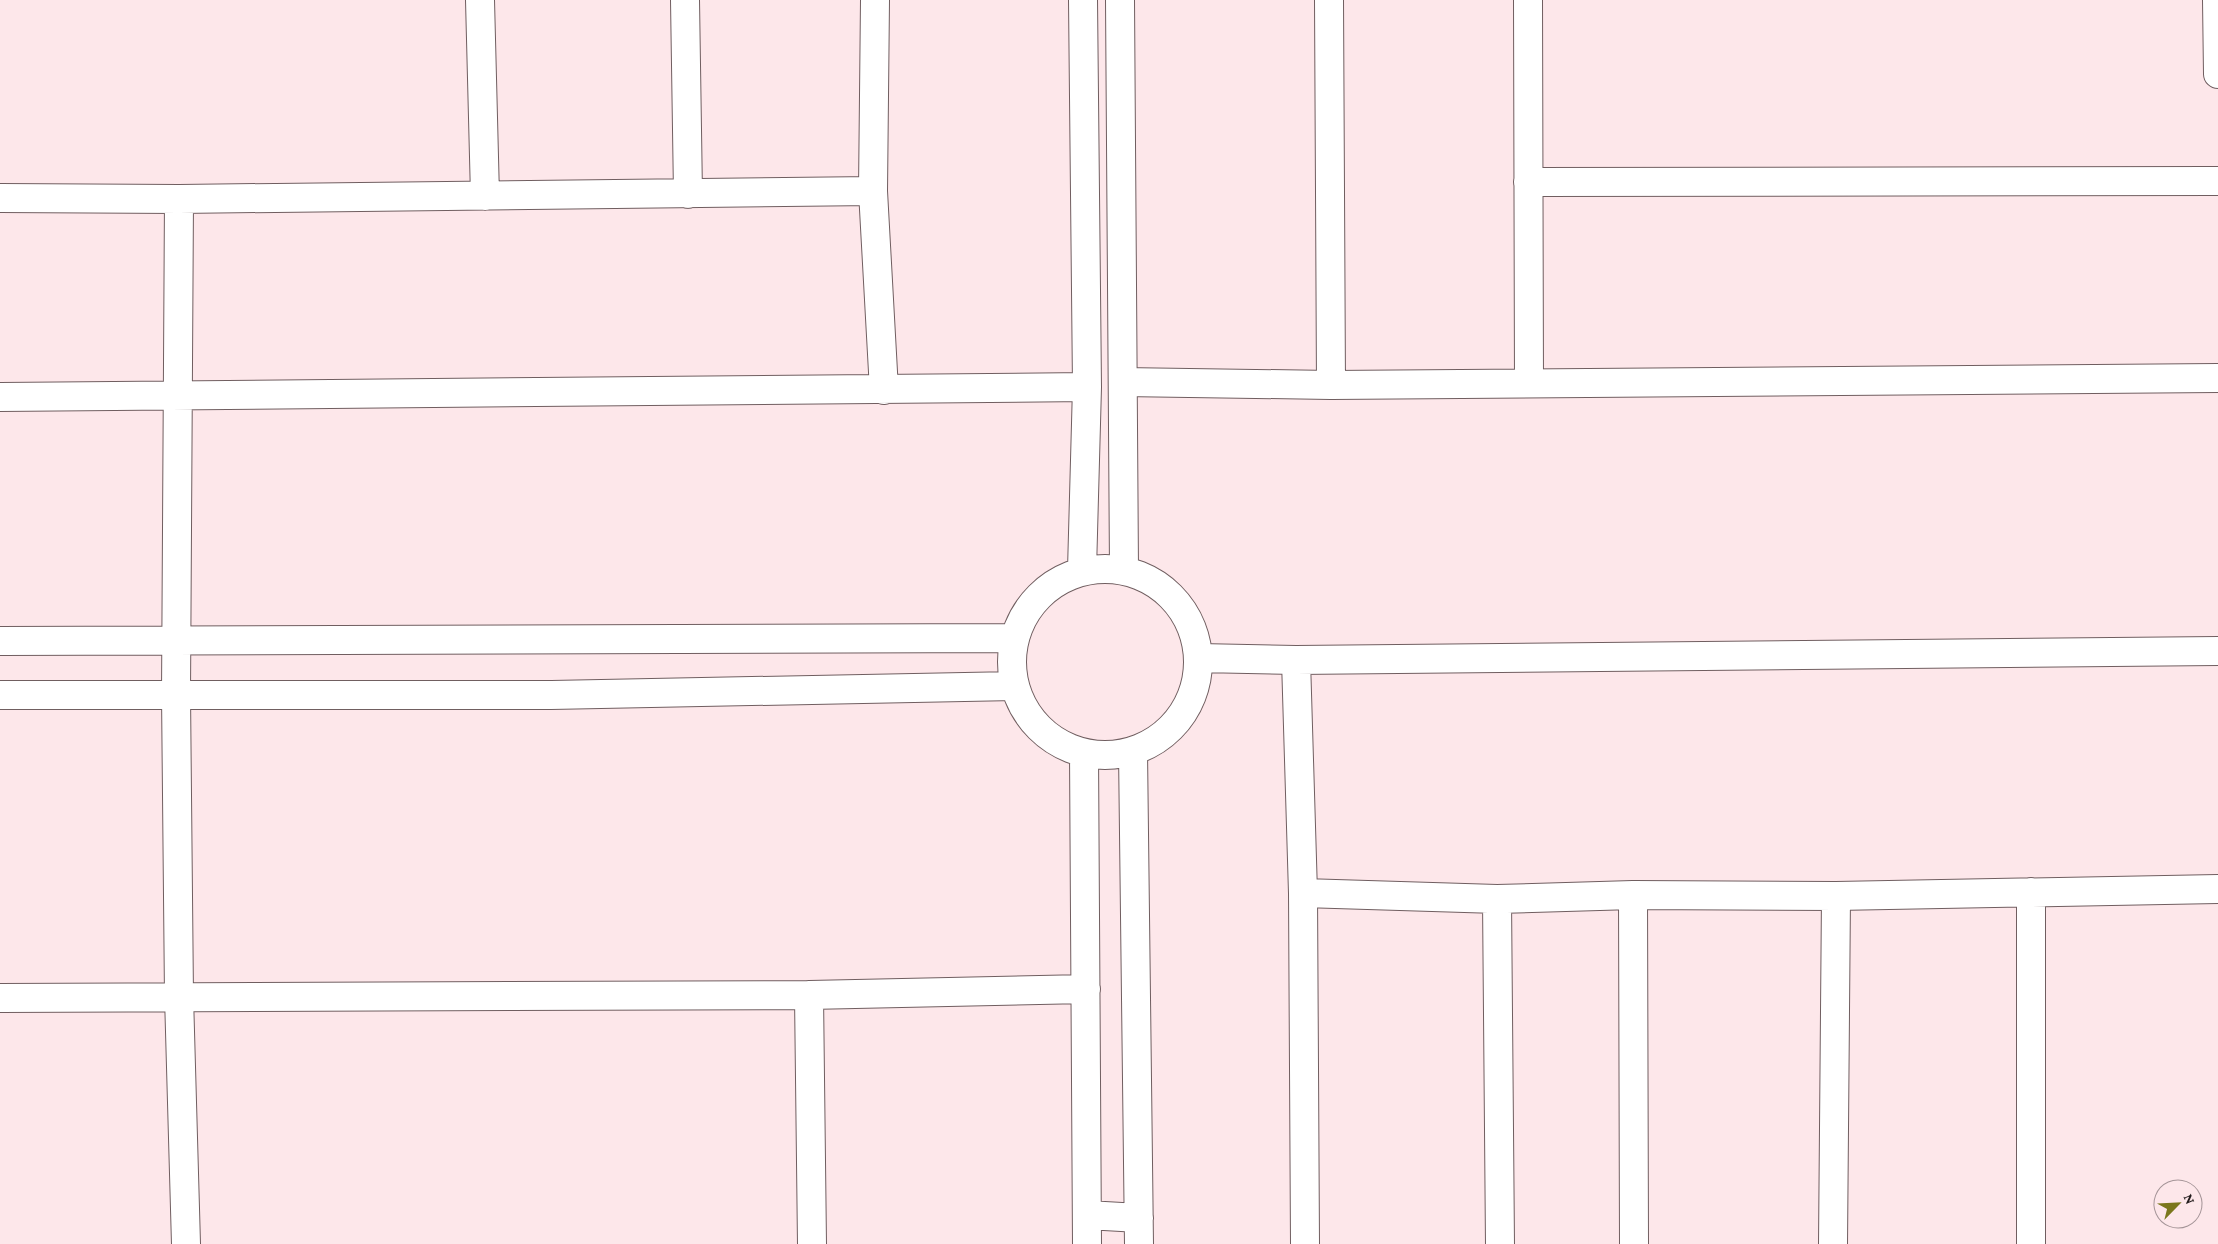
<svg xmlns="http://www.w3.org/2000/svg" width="2218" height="1244" font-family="'Crimson Pro',serif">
  <rect width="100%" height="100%" fill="#fde7ea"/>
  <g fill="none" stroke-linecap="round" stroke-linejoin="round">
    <g stroke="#705e60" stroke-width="30">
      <path id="minor" d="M480 0 485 196
        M685 0 688 194
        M1120 0 1124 570
        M1528 0 1529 383
        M2217 0 2218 74
        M1528 182 2218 181
        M873 191 875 0
        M0 198 179 199 873 191 884 390
        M179 199 176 694 179 996 186 1244
        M1123 382 1331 385 1329 0
        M1331 385 2218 378
        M0 397 1087 387
        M1012 662a93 93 0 1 1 186 0a93 93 0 1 1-186 0Z
        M1082 570 1087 387 1083 0
        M0 641 1014 638
        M1199 658 1296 660 2218 651
        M1296 660 1303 893 1305 1244
        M0 695H551L1015 686
        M1133 751 1139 1244
        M1084 753 1087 1244
        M1303 893 1497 899 1633 895 1836 896 2218 889
        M1633 895 1634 1244
        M1497 899 1500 1244
        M809 995 812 1244
        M0 998 809 995 1086 989
        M1087 1215 1139 1218
        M1833 1244 1836 896
        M2031 1244V892"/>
    </g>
    <use href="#minor" stroke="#fff" stroke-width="28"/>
  </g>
  <g transform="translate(2178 1204) rotate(66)"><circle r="24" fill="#fde7ea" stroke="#a59598"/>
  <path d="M0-4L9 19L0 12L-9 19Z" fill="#7b771c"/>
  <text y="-8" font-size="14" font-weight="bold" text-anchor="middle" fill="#221b1c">N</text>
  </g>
</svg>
